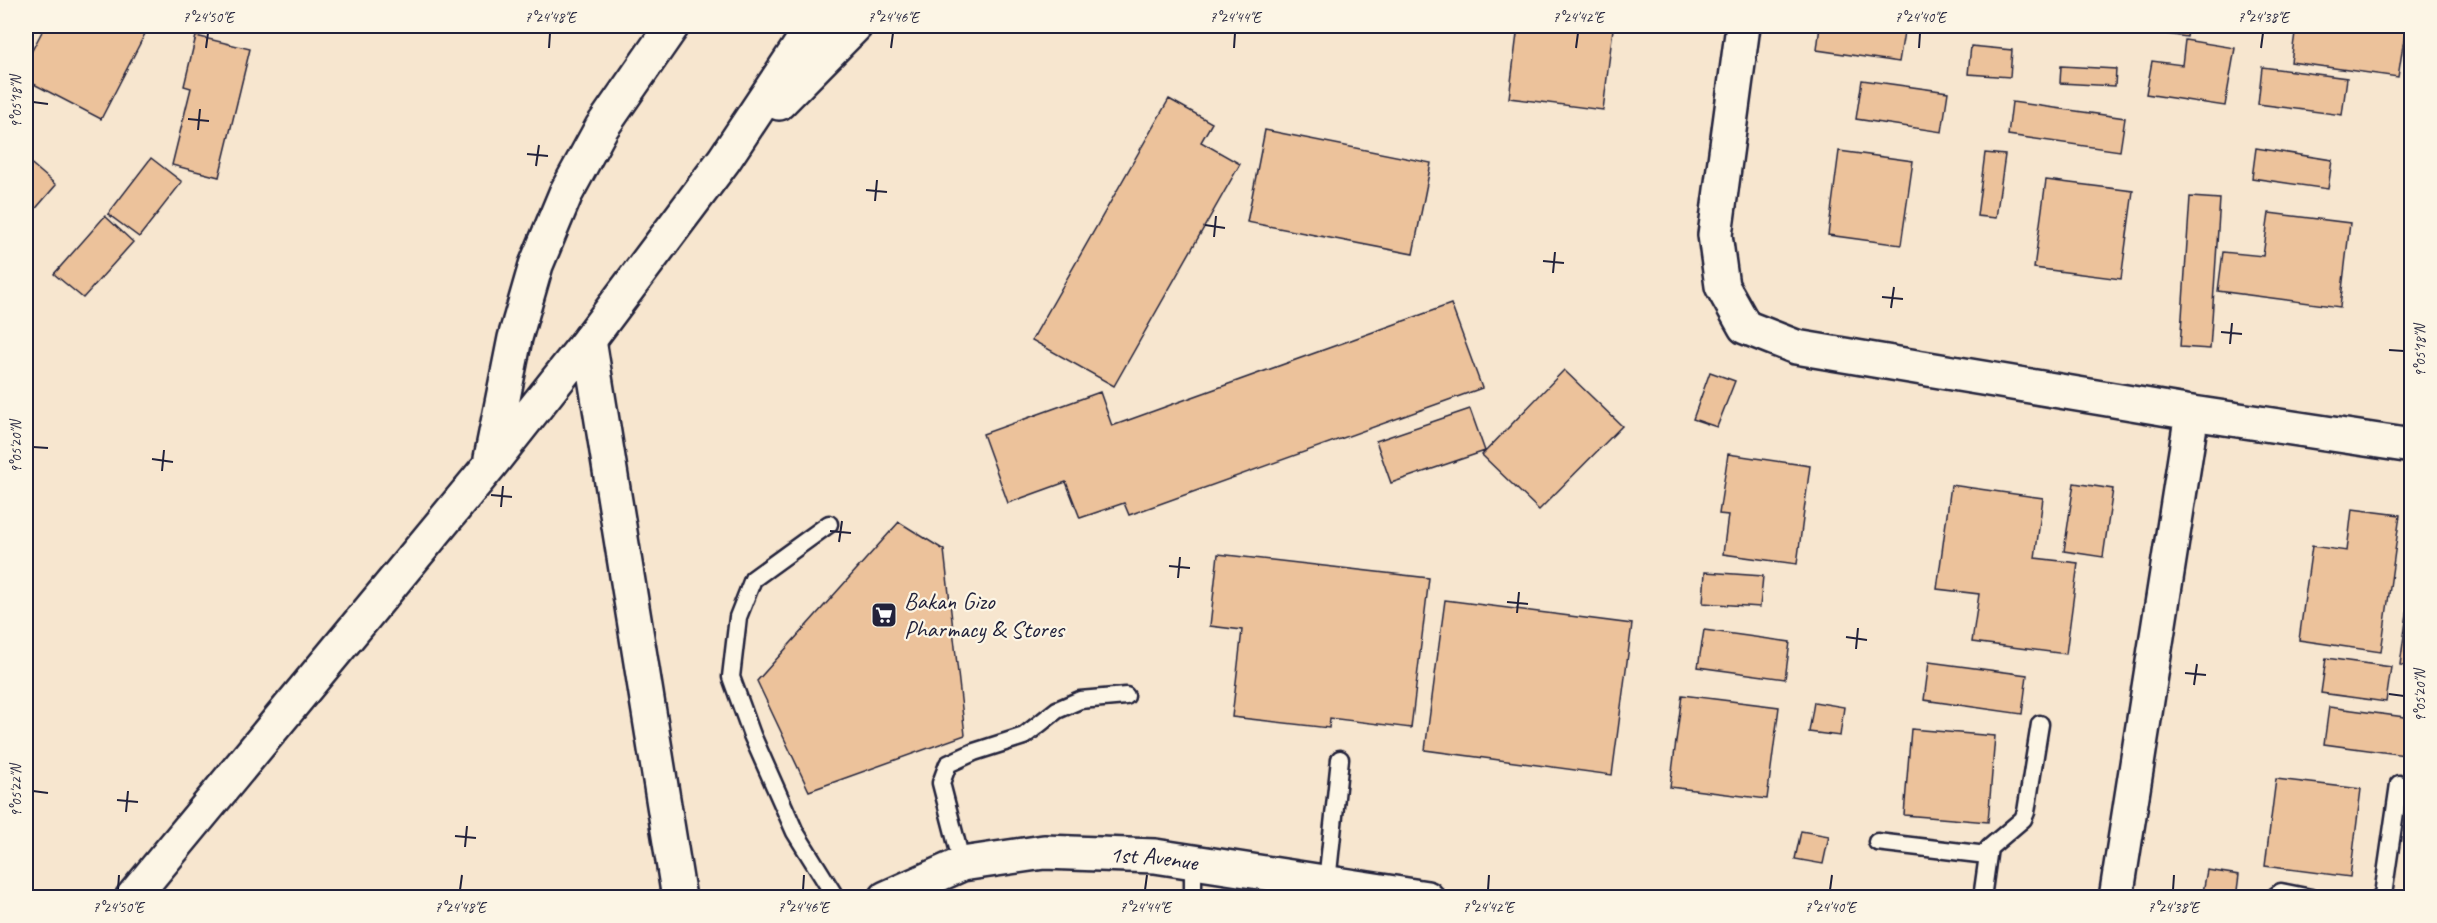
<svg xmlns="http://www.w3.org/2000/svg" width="2437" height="923" font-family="Caveat,sans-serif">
  <rect width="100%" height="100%" fill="#f7e6cf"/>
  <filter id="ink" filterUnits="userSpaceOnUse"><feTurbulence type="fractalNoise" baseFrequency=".0167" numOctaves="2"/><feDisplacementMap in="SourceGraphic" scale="12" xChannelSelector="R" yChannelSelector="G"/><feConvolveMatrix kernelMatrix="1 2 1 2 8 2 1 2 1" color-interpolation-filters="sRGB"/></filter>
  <g filter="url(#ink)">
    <path fill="#ecc29b" stroke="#22223b" stroke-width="1.5" d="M45 26H149L101 119 26 80V62Z
      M1518 26H1586L1613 29 1603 110 1509 98Z
      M1820 26H1905L1899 62 1817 50Z
      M2107 26H2189L2187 37Z
      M2296 26H2406L2398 77 2291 62Z
      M196 36 250 49 219 177 172 165 191 88 184 86Z
      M2185 40 2235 48 2225 106 2146 94 2152 61 2182 65Z
      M1971 46 2012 50 2010 77 1968 74Z
      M2061 66 2116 69 2115 86 2060 83Z
      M2262 67 2347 78 2342 115 2258 104Z
      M1862 80 1948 92 1942 132 1856 119Z
      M1169 99 1212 123 1201 142 1240 164 1114 386 1032 340Z
      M2012 102 2125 118 2120 151 2008 135Z
      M1265 130 1431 163 1413 254 1247 222Z
      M2256 148 2332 160 2328 189 2252 178Z
      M1839 151 1913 161 1901 245 1828 235Z
      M1985 153 2005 155 1996 218 1977 216Z
      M151 158 182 182 139 237 108 214Z
      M26 159 56 185 26 220Z
      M2046 180 2133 191 2121 279 2034 268Z
      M2190 197 2220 199 2210 349 2180 347Z
      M2269 213 2350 223 2340 307 2218 291 2223 252 2263 256Z
      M105 216 133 242 83 298 54 274Z
      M1451 304 1482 388 1129 515 1124 503 1080 518 1066 482 1008 503 983 434 1100 392 1112 426Z
      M1564 370 1622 426 1539 510 1482 455Z
      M1710 372 1735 381 1717 427 1693 419Z
      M1470 409 1485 451 1391 483 1376 441Z
      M1728 454 1810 466 1797 564 1723 554 1728 515 1719 514Z
      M2074 483 2113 489 2103 557 2064 551Z
      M1951 485 2043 498 2035 558 2078 563 2066 654 1972 642 1979 594 1937 589Z
      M2352 509 2400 515 2381 652 2299 640 2312 546 2347 551Z
      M899 522 944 550 965 735 809 791 757 681Z
      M1218 554 1429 578 1411 728 1330 718 1329 728 1232 717 1242 630 1210 626Z
      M1705 572 1763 576 1760 607 1703 603Z
      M2409 599 2412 600V667L2400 665Z
      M1445 600 1632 624 1612 775 1425 750Z
      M1704 630 1790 642 1785 679 1698 667Z
      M2326 658 2391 667 2386 702 2321 693Z
      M1929 662 2027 675 2022 714 1924 700Z
      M1682 695 1779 707 1767 799 1670 787Z
      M1814 702 1844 707 1840 736 1809 732Z
      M2329 707 2412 718V756L2324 744Z
      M1911 729 1995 736 1988 822 1904 815Z
      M2276 779 2361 789 2350 877 2265 866Z
      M1801 831 1829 836 1823 864 1795 859Z
      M2207 870 2239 875 2236 898H2202Z"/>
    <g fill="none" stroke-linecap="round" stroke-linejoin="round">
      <g stroke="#22223b" stroke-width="21">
        <path id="service" d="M829 524 753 579 738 617 731 677 752 735 795 832 836 898
          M1877 842 1987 855
          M1193 862V898
          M962 864 941 783 948 764 974 752 1024 736 1057 710 1080 700 1126 696
          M1327 882 1340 759
          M1982 898 1989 848 2023 819 2026 812 2040 724
          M2273 898 2281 892 2311 898
          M2379 898 2383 895 2399 784"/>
      </g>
      <g stroke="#22223b" stroke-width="38">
        <path id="minor" d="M1743 26 1715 235 1722 286 1745 327 1796 347 2192 413 2412 446
          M2116 898 2192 413"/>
      </g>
      <g stroke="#22223b" stroke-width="38">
        <g id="tertiary">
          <path d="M589 340 679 898"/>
          <path id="s1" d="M886 898 962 864 1044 852 1155 856 1427 898"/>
        </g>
      </g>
      <g stroke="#22223b" stroke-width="38">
        <path id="primary" d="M779 103 855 26
          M491 458 515 338 536 265 566 193 602 127 672 26
          M132 898 490 465 589 340 724 160 813 26"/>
      </g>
      <use href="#service" stroke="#fcf5e5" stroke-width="16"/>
      <use href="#minor" stroke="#fcf5e5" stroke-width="33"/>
      <use href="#tertiary" stroke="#fcf5e5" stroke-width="33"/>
      <use href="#primary" stroke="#fcf5e5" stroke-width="33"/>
    </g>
  </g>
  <path fill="none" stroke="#22223b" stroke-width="2" d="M206 48 208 33M549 48 550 33M891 48 893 33M1234 48 1235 33M1576 48 1578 33M1919 48 1920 33M2261 48 2263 33M33 102 48 104M188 119 209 121M198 130 200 109M527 154 548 156M536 166 539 145M866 190 887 192M875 201 877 180M1205 225 1225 228M1214 237 1216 216M1543 261 1564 263M1553 273 1555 252M1882 297 1903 299M1891 308 1894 287M2221 332 2242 334M2230 344 2232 323M2389 350 2404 351M33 447 48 448M152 459 173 462M162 471 164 450M491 495 512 497M501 507 503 486M830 531 851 533M839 542 842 521M1169 566 1190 568M1178 578 1180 557M1507 602 1528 604M1517 613 1519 592M1846 637 1867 640M1856 649 1858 628M2185 673 2206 675M2194 685 2197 664M2389 694 2404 696M33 791 48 793M117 800 138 802M126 812 128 791M455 836 476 838M465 847 467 826M118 890 119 875M460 890 462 875M803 890 804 875M1145 890 1147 875M1488 890 1489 875M1830 890 1832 875M2173 890 2174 875"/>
  <defs>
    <g id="supermarket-square" transform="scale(1.35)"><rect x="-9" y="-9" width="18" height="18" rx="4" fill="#22223b" stroke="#fcf5e5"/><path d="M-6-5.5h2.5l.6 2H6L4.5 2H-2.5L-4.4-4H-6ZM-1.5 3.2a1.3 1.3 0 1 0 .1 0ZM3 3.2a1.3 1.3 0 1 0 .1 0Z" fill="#fff"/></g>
  </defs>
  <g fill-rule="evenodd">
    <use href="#supermarket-square" x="884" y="615"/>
  </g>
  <g text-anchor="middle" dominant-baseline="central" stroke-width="4.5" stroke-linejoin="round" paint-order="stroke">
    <g font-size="24" fill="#22223b" stroke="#fcf5e5" text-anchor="start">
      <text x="904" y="601">Bakan Gizo<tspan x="904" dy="28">Pharmacy &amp; Stores</tspan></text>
    </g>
    <g font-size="24" fill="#22223b" stroke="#fcf5e5">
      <text stroke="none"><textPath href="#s1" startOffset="276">1st Avenue</textPath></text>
    </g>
  </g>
  <rect width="2437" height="923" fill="none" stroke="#fcf5e5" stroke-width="66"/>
  <rect x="33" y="33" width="2371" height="857" fill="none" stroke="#22223b" stroke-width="2"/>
  <g font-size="15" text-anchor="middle" fill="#22223b">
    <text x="208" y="22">7°24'50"E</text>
    <text x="550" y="22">7°24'48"E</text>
    <text x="893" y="22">7°24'46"E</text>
    <text x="1235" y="22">7°24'44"E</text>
    <text x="1578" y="22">7°24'42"E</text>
    <text x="1920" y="22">7°24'40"E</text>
    <text x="2263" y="22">7°24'38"E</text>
    <text transform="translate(16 102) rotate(-90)" y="5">9°05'18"N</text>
    <text transform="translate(2420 351) rotate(-90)" y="5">9°05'18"N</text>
    <text transform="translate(16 447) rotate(-90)" y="5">9°05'20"N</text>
    <text transform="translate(2420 696) rotate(-90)" y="5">9°05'20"N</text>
    <text transform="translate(16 791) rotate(-90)" y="5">9°05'22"N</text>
    <text x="118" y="912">7°24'50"E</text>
    <text x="460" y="912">7°24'48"E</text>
    <text x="803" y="912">7°24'46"E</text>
    <text x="1145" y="912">7°24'44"E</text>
    <text x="1488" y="912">7°24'42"E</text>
    <text x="1830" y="912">7°24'40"E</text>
    <text x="2173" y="912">7°24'38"E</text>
  </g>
</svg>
